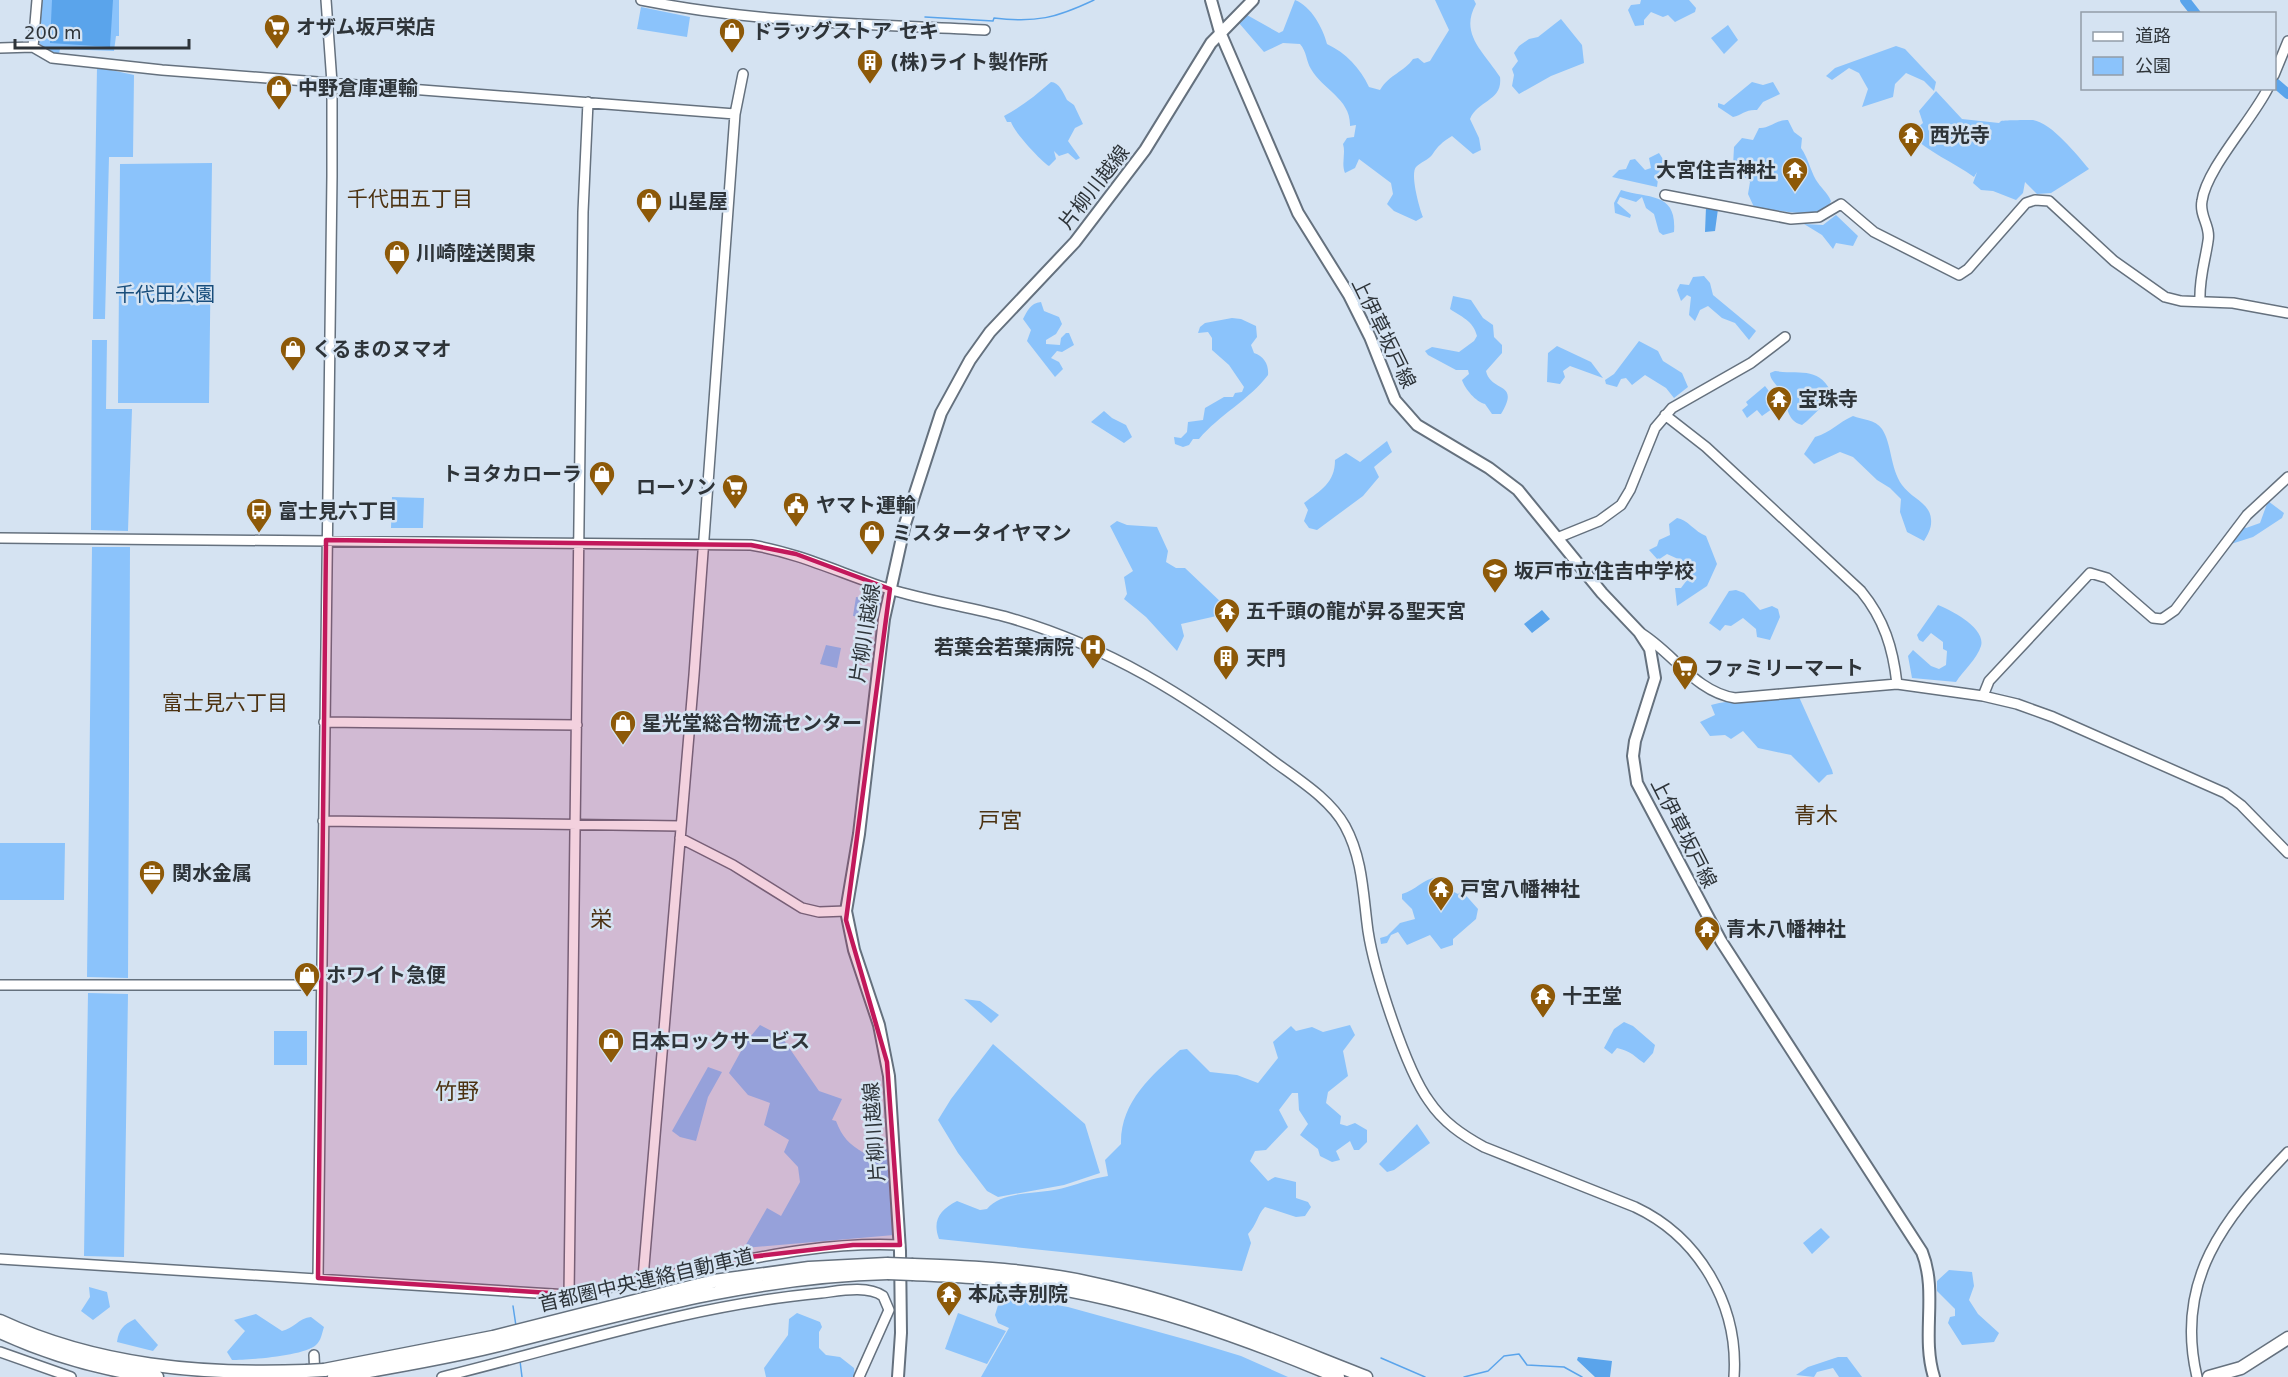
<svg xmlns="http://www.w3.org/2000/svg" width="2288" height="1377" font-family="'DejaVu Sans','Noto Sans JP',sans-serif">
  <rect width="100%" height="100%" fill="#d5e3f2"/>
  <path fill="#8bc3fb" d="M42 0H119V36H116L114 51 60 49 59 54H53L39 43Z
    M1295 0C1311 6 1323 28 1327 44 1346 53 1360 68 1369 87L1380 90C1390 74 1404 72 1413 59L1418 58 1424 63 1430 61 1449 30 1435 0H1474L1476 4C1459 34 1484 52 1500 77 1503 101 1478 100 1470 119L1479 138 1481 150 1473 154 1452 136C1442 142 1438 146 1432 155 1428 160 1421 162 1416 167 1410 174 1419 207 1423 217L1416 221 1394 211 1387 204 1393 194 1391 183 1359 159 1355 168 1345 173C1341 163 1346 154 1343 144L1347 138 1354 137 1356 125 1350 126C1351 99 1323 90 1311 69 1306 61 1307 52 1300 44L1283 43 1264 52 1239 23 1247 15 1279 33 1283 31Z
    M1641 0H1689L1696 8 1695 12 1675 22 1668 15 1663 17 1651 12 1644 20V25L1635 26 1628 10 1631 5 1640 4Z
    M641 7 690 17 687 37 637 29Z
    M1561 19 1582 45 1584 63 1551 76 1519 94 1512 86 1514 75 1512 69 1518 61 1514 53 1519 46 1529 39 1538 37Z
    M1728 25 1738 40 1724 54 1711 38Z
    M1896 46 1905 49 1936 82 1934 91 1924 81 1906 73 1895 84 1893 97 1862 107 1868 89 1859 73 1849 68 1832 80 1826 76 1835 68Z
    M97 67 134 75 133 157H109L105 319H93Z
    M1051 82C1059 82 1064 94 1067 100L1074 105 1083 124 1075 128 1068 141 1080 158 1076 160 1068 153 1059 156 1054 151 1056 159 1049 166C1041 161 1014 132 1011 122H1007L1004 116C1021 107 1035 96 1051 82Z
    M1752 82 1763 85 1773 82 1780 94 1763 102 1757 110C1746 109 1742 115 1733 117L1718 107V103L1724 105Z
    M1936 91 1962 119 1999 123 2001 121C2006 120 2029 120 2033 120 2052 123 2077 155 2089 169L2051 193 2037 194 2025 182 2023 193 2016 200 1993 191 1981 190 1973 183 1977 172 1974 177C1953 162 1928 152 1910 134L1923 123 1919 111Z
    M1788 120 1794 132 1802 138 1801 148C1808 158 1810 169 1816 180 1821 188 1827 192 1831 201L1827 210C1801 217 1780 210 1754 207L1748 194 1750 182 1733 166 1734 147 1742 138 1753 140 1759 128C1770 129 1777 119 1788 120Z
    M1659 153 1668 167 1659 172 1657 187 1612 177 1619 170 1626 169 1630 160 1635 159 1645 170 1651 168 1649 158Z
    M212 163 209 403H118L120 164Z
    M1621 190C1650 199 1677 192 1674 232L1663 235 1659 232 1654 214 1646 208 1642 197 1636 202 1620 197 1617 203 1631 215 1630 218 1615 213 1614 203Z
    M1836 215 1858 236 1853 246 1836 243 1833 249 1822 235 1804 224 1823 225Z
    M1704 276 1710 283 1713 295 1754 329 1756 331 1749 340 1735 323 1722 318 1708 306 1700 310 1695 321 1689 315 1691 297 1687 295 1681 301 1677 290 1680 284 1689 285 1693 277Z
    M1453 296 1471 300 1483 318 1493 325 1494 337 1502 345V353L1486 371C1491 393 1521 381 1501 414H1492L1485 404C1476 402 1465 389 1462 380L1469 374 1468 370H1456L1428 355 1425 351 1432 347 1459 352 1474 341 1477 336C1473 320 1461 317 1450 309Z
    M1041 302 1044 311 1059 317 1062 324 1056 334 1046 340V344L1060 345 1061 338 1066 333H1069L1074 345 1062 352 1057 351 1051 358 1059 362 1063 369 1055 377 1027 341 1031 330 1023 319C1027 312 1030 303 1041 302Z
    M1232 318 1241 319 1256 326 1257 337 1251 345 1254 353C1264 356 1269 365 1268 375 1249 400 1219 415 1199 439H1193L1189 445 1183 447 1175 444 1174 437 1181 438 1187 432 1188 422 1203 420 1205 408 1224 397H1233L1235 393 1242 392 1244 387 1229 365 1212 350V338L1208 332 1198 333 1200 327 1205 323Z
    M92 340H107L106 409H132L128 531 91 530Z
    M1639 341 1658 351 1663 361 1682 373 1688 387 1674 398 1666 388 1645 375 1632 385 1626 378 1621 379 1617 387 1606 384 1605 380 1614 374Z
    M1557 346 1591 362 1603 378 1570 366 1563 371 1565 377 1560 384 1547 382 1548 353Z
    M1775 371C1801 375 1820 365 1833 396L1807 421 1802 425C1786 421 1788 405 1782 393 1779 386 1770 381 1770 373Z
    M1765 386 1779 404 1762 416 1757 410 1747 418 1742 410 1748 405 1746 402Z
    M1104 411 1112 418 1126 425 1132 437 1124 443 1091 422Z
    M1853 416C1862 420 1875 419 1882 429 1892 444 1890 468 1902 485 1911 498 1930 503 1931 519 1932 528 1928 534 1924 541L1907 532 1900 512 1901 499 1890 488 1877 480 1853 457 1840 452 1814 464 1804 454 1815 437C1832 432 1837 423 1853 416Z
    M1387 441 1392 452 1374 467 1379 477 1363 496 1317 530 1309 528 1304 521 1308 510 1304 503C1321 490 1335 483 1335 460L1346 453 1360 462Z
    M392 497 424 498 423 528H391Z
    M2268 501 2284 513 2282 518 2253 537 2231 544 2243 526 2246 528 2260 523Z
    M1677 518C1687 519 1695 532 1706 536L1717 564 1707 586 1677 606 1675 588H1681L1693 572 1687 563 1667 554 1658 560 1649 550 1657 546 1659 540 1670 535 1669 524Z
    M1117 521 1127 525 1157 527 1168 551 1166 562 1176 568H1185L1224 605 1221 615 1181 624 1184 636 1177 651 1146 617 1124 599 1127 594 1124 577 1133 571 1110 526Z
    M92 547H130L128 978 87 977Z
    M1736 590 1744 593 1760 610 1772 606 1778 609 1780 617 1770 640 1757 637 1756 629 1743 618 1731 626 1725 625 1720 631 1709 623 1729 591Z
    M856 597 883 601 881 619 853 616Z
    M1938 605C1951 610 1986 628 1981 646 1977 659 1963 671 1956 682L1912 678 1908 656 1913 650 1931 666 1939 669 1946 665 1947 651 1943 649V642L1931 633 1923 642 1919 640 1917 635Z
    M826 645 841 648 837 668 820 664Z
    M1790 697H1799L1832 770 1833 774 1827 775 1819 783 1791 755 1758 748 1743 731 1731 739 1725 735 1710 736 1700 722 1715 715 1711 705C1736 698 1764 703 1790 697Z
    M0 843H65L64 900H0Z
    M1437 877 1454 892 1458 894 1462 891 1478 909 1476 919 1453 939V945L1441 949 1430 935 1407 945 1398 932 1391 935 1387 943 1381 944 1380 938 1387 936 1400 923 1415 919 1412 909 1402 899V894C1416 890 1423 879 1437 877Z
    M88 993 128 994 124 1257 84 1256Z
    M964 999 980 1001 999 1015 991 1023Z
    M1624 1022 1633 1026 1655 1045 1653 1053 1644 1063C1632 1055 1633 1052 1617 1048L1612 1054 1604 1048 1614 1029Z
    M760 1025 781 1036 819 1091 842 1099 832 1120 836 1121C842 1137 849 1144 864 1153L887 1149 894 1235 744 1248 767 1208 781 1216 800 1182 798 1167 784 1152 789 1140 764 1125 770 1103 748 1095 729 1073 746 1042Z
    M1350 1025 1355 1035 1343 1051 1348 1076 1328 1092 1326 1103 1341 1116 1340 1124 1347 1126 1355 1123 1367 1130V1142L1359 1150H1354L1350 1141 1336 1151 1340 1160 1332 1162 1320 1156 1318 1149 1300 1135 1308 1124 1299 1110 1298 1093H1292L1279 1110 1288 1127 1266 1150 1255 1151 1250 1161 1268 1181 1275 1177 1296 1182V1198L1308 1202 1311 1207 1305 1216 1296 1217 1265 1207C1257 1215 1257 1225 1248 1234L1251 1243 1242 1271 939 1239C932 1220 940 1210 957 1201L980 1210 987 1209C1003 1189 1044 1195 1067 1187 1081 1183 1094 1178 1108 1176L1105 1160 1121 1144C1120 1102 1152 1075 1180 1050L1187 1049 1210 1072 1237 1075 1258 1083 1278 1058 1273 1042 1291 1026 1296 1031 1312 1027 1323 1032Z
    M274 1031H307V1065H274Z
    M993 1044 1085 1124 1100 1173 1064 1185 998 1197 987 1191 958 1153 938 1120 951 1099Z
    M708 1067 722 1072 708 1097 696 1141 680 1137 672 1131Z
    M1417 1124 1430 1143 1394 1170 1387 1172 1379 1164Z
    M1821 1228 1830 1237 1812 1254 1803 1243Z
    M1949 1270 1972 1272 1974 1286 1969 1300 1978 1314 1999 1333 1994 1342 1962 1345 1948 1323 1950 1317 1955 1316V1309L1937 1291V1281Z
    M89 1287 107 1292 110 1307 93 1320 81 1311 90 1297Z
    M1001 1295 1068 1307 1195 1342 1241 1356 1288 1377H981L1009 1328 998 1323 995 1315Z
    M797 1313 820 1322 822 1327 819 1332V1348L826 1355 840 1357 854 1368 855 1377H766L764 1368 788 1335 789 1319Z
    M958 1313 1006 1331 987 1364 945 1349Z
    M256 1314 282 1331C293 1329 299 1318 311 1317L324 1327C322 1333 321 1341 316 1345 304 1356 249 1360 232 1360L227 1352 245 1331 234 1320Z
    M135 1319 158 1345 153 1351 117 1342C119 1329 123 1325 135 1319Z
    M1838 1357H1847L1862 1377H1839L1833 1368 1817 1372 1814 1377 1796 1375 1808 1367Z"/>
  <path fill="#5aa4eb" d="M52 0H113L110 47 50 43Z
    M1706 207 1718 209 1715 231 1705 232Z
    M1542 610 1550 619 1532 633 1524 624Z
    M1578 1357 1612 1361 1610 1377H1595L1577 1360Z"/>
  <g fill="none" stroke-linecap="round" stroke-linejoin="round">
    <path stroke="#5aa4eb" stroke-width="1.5" d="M925 17 993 21 994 18C1036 23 1056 18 1094 0
      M513 1306 516 1326
      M1381 1358 1425 1377
      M520 1361 522 1377
      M1464 1377 1488 1371 1504 1356 1519 1354 1527 1365 1564 1367 1582 1377"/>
    <path stroke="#5aa4eb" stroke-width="10" d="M2185 0 2196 14
      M2274 82 2288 94"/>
    <g stroke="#65717e" stroke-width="12">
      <path id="minor" d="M641 0C755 23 870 24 985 30
        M33 47 37 0
        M0 48 33 47 52 58 162 70 735 114
        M2274 75 2288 41
        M1665 195 1791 219 1819 217 1841 204 1874 232 1959 275 1968 269 2026 203 2035 200 2049 201 2114 261 2165 297 2181 301 2233 303 2288 313
        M2200 301C2199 278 2205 262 2208 241 2211 226 2199 216 2202 201 2206 169 2253 119 2268 88
        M1665 415 1706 447 1861 591C1884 619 1893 648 1897 684
        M0 538 751 545C800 553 842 574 889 589 928 601 970 607 1010 618 1109 647 1186 695 1268 757 1294 777 1329 797 1345 826 1363 859 1363 895 1368 931 1374 971 1406 1070 1429 1101 1443 1122 1462 1135 1484 1147L1635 1207C1699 1237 1739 1305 1734 1377
        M1557 538 1599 521 1621 505 1630 490 1655 428 1672 408 1751 363 1785 337
        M1639 632C1672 651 1695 692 1735 698L1897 684 1983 696 2017 704 2053 717 2225 793 2241 805 2288 853
        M1983 696 1989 681 2090 573 2107 578 2153 618 2162 619 2175 610 2247 515 2288 477
        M324 722 577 725
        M323 821 681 826
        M680 838 733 865 802 908 819 912 846 911
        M0 985H320
        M0 1259 569 1295 583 212 588 102
        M318 1278 332 176V83L326 0
        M643 1278 694 675 735 114 743 74
        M569 1295H580C623 1283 666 1276 709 1267 773 1254 834 1242 900 1245
        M0 1352 71 1377
        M314 1355 315 1377
        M442 1377C568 1346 691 1305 821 1293 839 1291 867 1285 883 1296L889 1310 859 1377
        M2197 1377C2174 1280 2224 1219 2288 1152"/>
    </g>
    <g stroke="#65717e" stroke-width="14">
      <path id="major" d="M1211 0 1220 32 1298 213 1349 295 1370 337 1395 400 1417 425 1489 468 1518 490 1602 593 1639 632 1650 649 1655 678 1635 741 1633 756 1637 783 1721 941 1922 1252C1938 1292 1921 1336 1934 1377
        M898 1377 901 1333 900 1251 889 1076 879 1025 854 950 846 911 859 834 884 619 905 524 941 413 970 360 990 332 1075 242 1145 150 1211 43 1253 0"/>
    </g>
    <g stroke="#65717e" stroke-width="15">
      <path id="highway" d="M913 1265C973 1267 1035 1270 1095 1284 1189 1304 1276 1342 1366 1377
        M913 1274C953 1276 993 1277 1032 1284 1139 1300 1239 1335 1338 1377
        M0 1321C97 1366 201 1375 306 1371
        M0 1332C50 1355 103 1370 157 1377
        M324 1370 493 1337 714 1281 809 1268 887 1264
        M334 1377C388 1368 442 1359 495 1346 626 1313 753 1276 888 1273
        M2209 1377 2241 1368 2288 1338"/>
    </g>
    <use href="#minor" stroke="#fff" stroke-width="9"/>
    <use href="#major" stroke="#fff" stroke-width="10"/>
    <use href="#highway" stroke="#fff" stroke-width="12"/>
    <g stroke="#65717e" stroke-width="15" stroke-linecap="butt">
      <path id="highway-bridge" d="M887 1264 913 1265
        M888 1273 913 1274
        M306 1371 324 1370"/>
    </g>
    <use href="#highway-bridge" stroke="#fff" stroke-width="12"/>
  </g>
  <path fill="#c2185b" fill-opacity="0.2" stroke="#c2185b" stroke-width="4.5" stroke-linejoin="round" d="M326 540 751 545 796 554 890 589 846 920 887 1062 900 1245H853L750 1257 580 1295 318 1278Z"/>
  <defs>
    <g id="supermarket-pin" transform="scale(1.35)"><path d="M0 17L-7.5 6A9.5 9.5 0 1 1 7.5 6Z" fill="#8d5908" stroke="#d5e3f2"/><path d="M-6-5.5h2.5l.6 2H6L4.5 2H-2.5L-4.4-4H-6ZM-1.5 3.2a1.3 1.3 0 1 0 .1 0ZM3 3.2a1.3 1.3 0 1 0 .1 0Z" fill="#fff"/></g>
    <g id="shop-pin" transform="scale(1.35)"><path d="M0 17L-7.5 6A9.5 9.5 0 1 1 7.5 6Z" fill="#8d5908" stroke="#d5e3f2"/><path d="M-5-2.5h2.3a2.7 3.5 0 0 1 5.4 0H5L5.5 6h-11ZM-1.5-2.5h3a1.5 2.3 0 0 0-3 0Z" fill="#fff"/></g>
    <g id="building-pin" transform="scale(1.35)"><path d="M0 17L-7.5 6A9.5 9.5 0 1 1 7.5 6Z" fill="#8d5908" stroke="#d5e3f2"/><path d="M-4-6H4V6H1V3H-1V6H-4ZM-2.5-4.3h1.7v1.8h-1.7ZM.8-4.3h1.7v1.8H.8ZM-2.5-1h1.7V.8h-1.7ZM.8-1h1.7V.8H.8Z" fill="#fff"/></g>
    <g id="temple-pin" transform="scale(1.35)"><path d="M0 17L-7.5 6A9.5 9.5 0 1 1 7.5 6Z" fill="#8d5908" stroke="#d5e3f2"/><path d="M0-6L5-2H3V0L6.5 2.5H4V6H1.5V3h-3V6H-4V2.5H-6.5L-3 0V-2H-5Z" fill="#fff"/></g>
    <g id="civic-pin" transform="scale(1.35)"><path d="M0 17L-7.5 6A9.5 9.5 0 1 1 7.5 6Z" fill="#8d5908" stroke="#d5e3f2"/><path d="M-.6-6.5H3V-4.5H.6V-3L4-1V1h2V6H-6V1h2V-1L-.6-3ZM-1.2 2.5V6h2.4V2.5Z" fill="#fff"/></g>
    <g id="bus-pin" transform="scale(1.35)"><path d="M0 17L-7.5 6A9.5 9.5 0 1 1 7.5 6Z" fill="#8d5908" stroke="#d5e3f2"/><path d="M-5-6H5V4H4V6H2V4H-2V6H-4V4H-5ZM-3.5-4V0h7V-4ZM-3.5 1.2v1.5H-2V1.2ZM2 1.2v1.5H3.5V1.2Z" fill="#fff"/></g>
    <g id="school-pin" transform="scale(1.35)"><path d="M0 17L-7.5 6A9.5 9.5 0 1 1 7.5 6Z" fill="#8d5908" stroke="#d5e3f2"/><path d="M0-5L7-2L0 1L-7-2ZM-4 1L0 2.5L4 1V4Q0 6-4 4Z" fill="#fff"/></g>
    <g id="hospital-pin" transform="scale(1.35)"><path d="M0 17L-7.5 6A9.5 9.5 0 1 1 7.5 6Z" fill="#8d5908" stroke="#d5e3f2"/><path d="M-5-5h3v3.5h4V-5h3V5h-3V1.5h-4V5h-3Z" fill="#fff"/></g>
    <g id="office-pin" transform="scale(1.35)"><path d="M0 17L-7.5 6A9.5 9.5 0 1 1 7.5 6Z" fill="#8d5908" stroke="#d5e3f2"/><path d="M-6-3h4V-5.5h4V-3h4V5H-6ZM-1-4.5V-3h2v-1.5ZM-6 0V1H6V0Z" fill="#fff"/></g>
  </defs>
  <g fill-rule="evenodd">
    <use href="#supermarket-pin" x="277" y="27"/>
    <use href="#shop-pin" x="732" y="31"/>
    <use href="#building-pin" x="870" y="62"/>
    <use href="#shop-pin" x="279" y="88"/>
    <use href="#temple-pin" x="1911" y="135"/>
    <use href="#temple-pin" x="1795" y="170"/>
    <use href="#shop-pin" x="649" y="201"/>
    <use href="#shop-pin" x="397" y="253"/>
    <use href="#shop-pin" x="293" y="349"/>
    <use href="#temple-pin" x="1779" y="399"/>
    <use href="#shop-pin" x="602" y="474"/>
    <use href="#supermarket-pin" x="735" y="487"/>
    <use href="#civic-pin" x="796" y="505"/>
    <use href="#bus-pin" x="259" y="511"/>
    <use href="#shop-pin" x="872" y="533"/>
    <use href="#school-pin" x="1495" y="571"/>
    <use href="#temple-pin" x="1227" y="611"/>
    <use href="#hospital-pin" x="1093" y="647"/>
    <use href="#building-pin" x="1226" y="658"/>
    <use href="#supermarket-pin" x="1685" y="668"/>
    <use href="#shop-pin" x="623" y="723"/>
    <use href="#office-pin" x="152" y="873"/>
    <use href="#temple-pin" x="1441" y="889"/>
    <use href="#temple-pin" x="1707" y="929"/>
    <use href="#shop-pin" x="307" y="975"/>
    <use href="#temple-pin" x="1543" y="996"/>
    <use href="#shop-pin" x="611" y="1041"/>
    <use href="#temple-pin" x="949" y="1294"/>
  </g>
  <g text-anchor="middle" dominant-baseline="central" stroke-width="5" stroke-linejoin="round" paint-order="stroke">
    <g font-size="20" font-weight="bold" fill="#2e3439" stroke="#d5e3f2" text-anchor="start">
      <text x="296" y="27">オザム坂戸栄店</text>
      <text x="752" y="31">ドラッグストア セキ</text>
      <text x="890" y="62">(株)ライト製作所</text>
      <text x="298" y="88">中野倉庫運輸</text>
      <text x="1930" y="135">西光寺</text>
      <text x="1776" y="170" text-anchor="end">大宮住吉神社</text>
      <text x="668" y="201">山星屋</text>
      <text x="416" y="253">川崎陸送関東</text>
      <text x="312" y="349">くるまのヌマオ</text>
      <text x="1798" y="399">宝珠寺</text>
      <text x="582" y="474" text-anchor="end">トヨタカローラ</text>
      <text x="716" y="487" text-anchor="end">ローソン</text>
      <text x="816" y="505">ヤマト運輸</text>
      <text x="278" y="511">富士見六丁目</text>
      <text x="892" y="533">ミスタータイヤマン</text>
      <text x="1514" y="571">坂戸市立住吉中学校</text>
      <text x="1246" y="611">五千頭の龍が昇る聖天宮</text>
      <text x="1074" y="647" text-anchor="end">若葉会若葉病院</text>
      <text x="1246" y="658">天門</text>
      <text x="1704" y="668">ファミリーマート</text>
      <text x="642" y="723">星光堂総合物流センター</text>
      <text x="172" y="873">関水金属</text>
      <text x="1460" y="889">戸宮八幡神社</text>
      <text x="1726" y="929">青木八幡神社</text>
      <text x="326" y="975">ホワイト急便</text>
      <text x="1562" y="996">十王堂</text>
      <text x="630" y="1041">日本ロックサービス</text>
      <text x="968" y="1294">本応寺別院</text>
    </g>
    <g font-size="20" fill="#2e3439" stroke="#d5e3f2">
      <text transform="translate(1094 187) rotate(-52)">片柳川越線</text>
      <text transform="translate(1384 333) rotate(64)">上伊草坂戸線</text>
      <text transform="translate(865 633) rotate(-81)">片柳川越線</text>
      <text transform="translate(1684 833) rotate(63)">上伊草坂戸線</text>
      <text transform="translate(874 1132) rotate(-94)">片柳川越線</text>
      <text transform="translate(646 1280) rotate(-13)">首都圏中央連絡自動車道</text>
    </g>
    <g font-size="20" fill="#194e7c" stroke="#d5e3f2">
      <text x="165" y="294">千代田公園</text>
    </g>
    <g font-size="21" fill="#4c3211" stroke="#d5e3f2">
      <text x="410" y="199">千代田五丁目</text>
      <text x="225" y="703">富士見六丁目</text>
    </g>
    <g font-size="22" fill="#4c3211" stroke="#d5e3f2">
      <text x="1816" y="815">青木</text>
      <text x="1000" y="820">戸宮</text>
      <text x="601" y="919">栄</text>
      <text x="457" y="1091">竹野</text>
    </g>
  </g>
  <rect x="2081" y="12" width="195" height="78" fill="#d5e3f2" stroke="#929da8" stroke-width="1.5"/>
  <rect x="2093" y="32" width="30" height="9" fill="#ffffff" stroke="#929da8" stroke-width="1.5"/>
  <text x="2135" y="42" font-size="18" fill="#2e3439">道路</text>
  <rect x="2093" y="57" width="30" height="18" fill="#8bc3fb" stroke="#929da8" stroke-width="1.5"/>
  <text x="2135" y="72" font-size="18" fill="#2e3439">公園</text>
  <path d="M15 39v9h174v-9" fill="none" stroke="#2e3439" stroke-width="3"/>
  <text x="24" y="39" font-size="18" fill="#2e3439" stroke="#d5e3f2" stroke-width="4.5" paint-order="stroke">200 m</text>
</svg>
